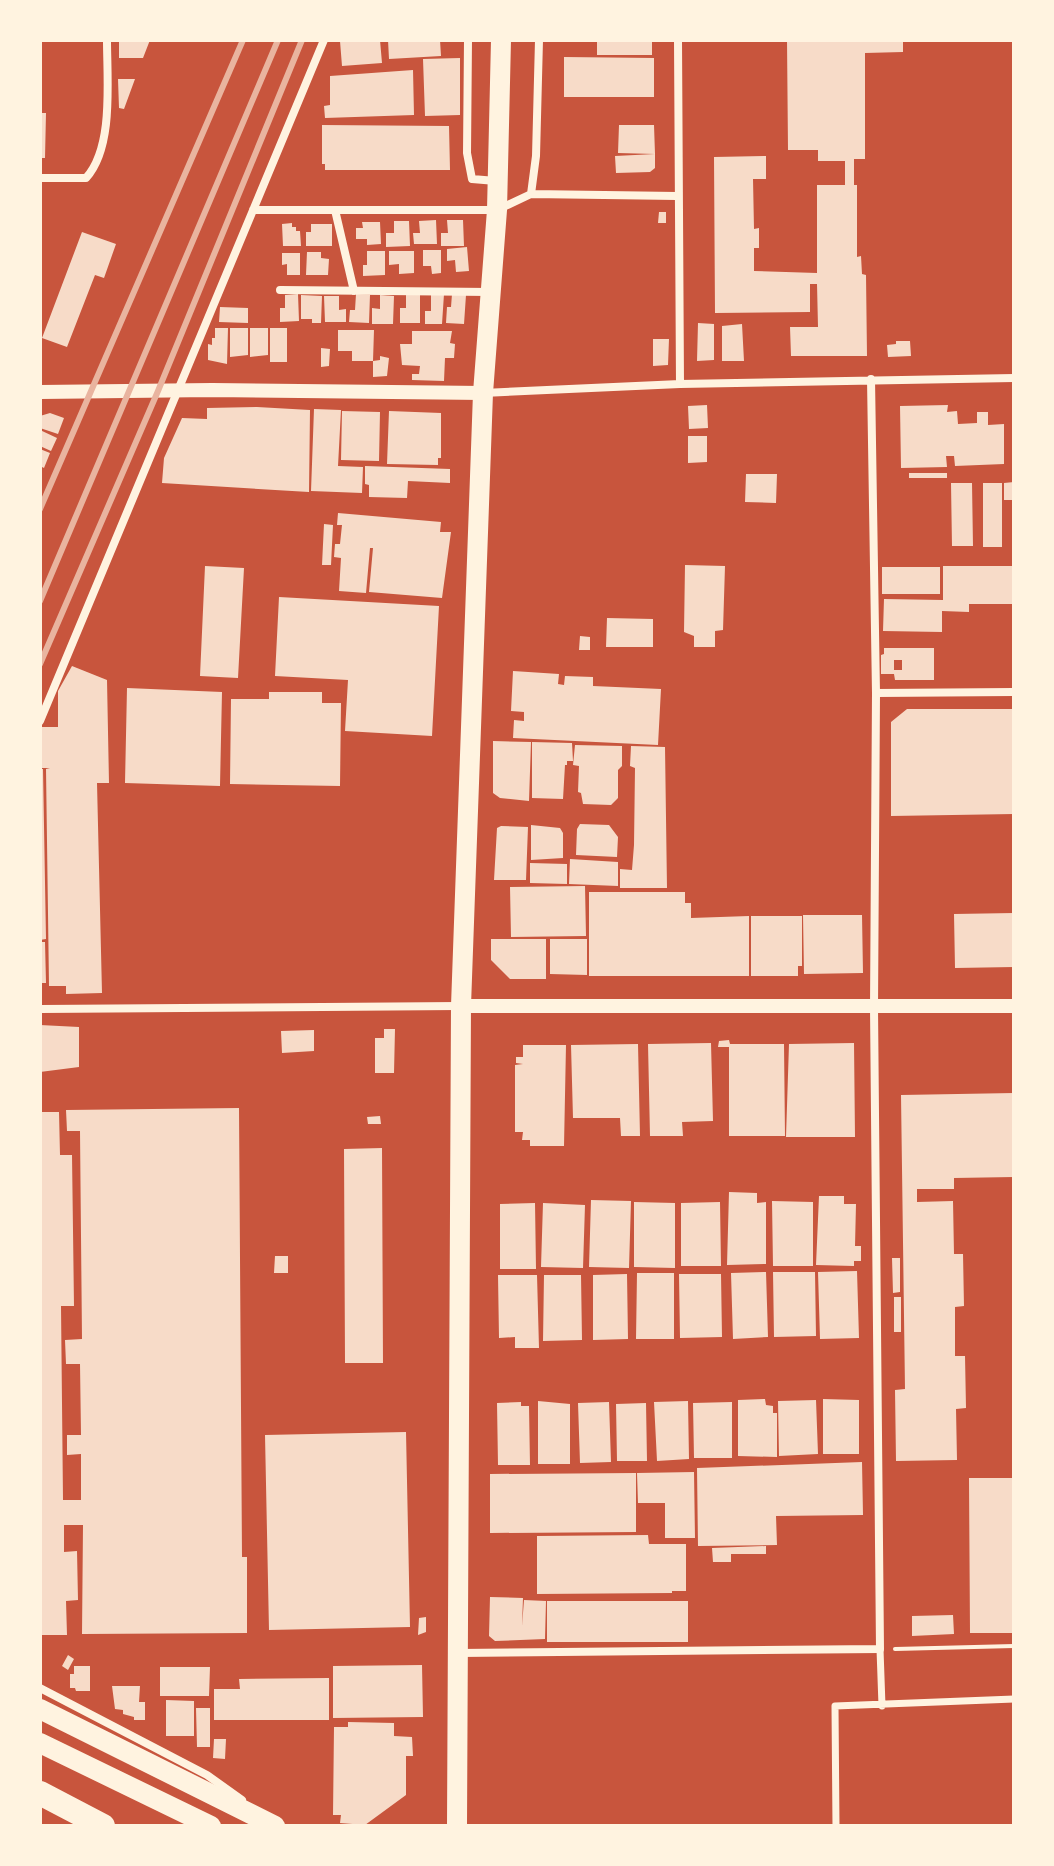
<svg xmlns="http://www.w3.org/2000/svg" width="1054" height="1866" font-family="'Golos Text',sans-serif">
  <rect width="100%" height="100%" fill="#c8553d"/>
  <path fill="#f7dbc8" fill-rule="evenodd" d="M119 40H150L143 58H119Z
    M380 40 382 63 342 66 340 41Z
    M388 40H440L441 56 389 59Z
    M604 40H652V55H597V42Z
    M787 40H903V52L865 53V159H854V185H857V257L861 256 862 274 866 275 867 356H791L790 327H818L817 284H810V312L715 313 714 157 766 156V179H753L754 229 759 228V248H754V271L817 273V185H845V161H818V150H788Z
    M564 57 654 58V97H564Z
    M460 58V115L425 116 423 59Z
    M413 70 414 115 325 118 324 106 330 105V76Z
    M118 79H135L124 109 119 108Z
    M40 113H46L45 158H40Z
    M322 125 449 126 450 170H325V164H322Z
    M619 125H654L655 154 618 153Z
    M655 154V168L650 172 616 173 615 156Z
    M659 212H666V223H658Z
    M436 220 437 244H414L413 233H420L419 221Z
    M447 220H463L464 246H441V233H448Z
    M394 221H409L410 246 386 247V233H394Z
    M362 222H380L381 244 367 245V239H356V228H363Z
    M292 223V227H296V231H300L301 246H283L282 224Z
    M311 224H332V246H306V232H311Z
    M82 232 116 244 104 278 95 275 67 347 42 338Z
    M467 247 469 271 456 272 455 260 447 261V249Z
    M423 250H441V273L432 274 431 266H423Z
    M367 251H385V275L363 276V265H367Z
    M389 251H414V273L399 274V264L389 265Z
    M307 252H321V258L329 259 328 275H306Z
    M282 253H300V275H287V264L282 265Z
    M298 294 299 321 280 322V308H285V295Z
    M356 294 370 295 369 323 349 322 350 310H355Z
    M431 294H444L442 324H425V311H431Z
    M452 294 466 295 464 324 446 323 447 307H451Z
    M301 295 322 296 321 323H312V319H301Z
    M380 295 394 296 393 324H372V308L380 309Z
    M406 295H420V323H400V308H406Z
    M324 296H339V310L346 309V322H325Z
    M220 307 248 308V323L219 322Z
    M698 323 714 324V360L697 361Z
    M742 324 744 361H722V326Z
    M215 328H228L227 364 208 360V344L212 345V338H215Z
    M230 328H248V355L230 357Z
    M250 328H268V355L250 357Z
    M270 328H287V362H270Z
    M338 330H374L373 361H352V351H338Z
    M412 331H452L450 343 455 344 454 358H445L444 381 412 380V374H419L420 366 402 365 400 344H412Z
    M653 339H669L668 365 653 366Z
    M896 341H910L911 356 888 357 887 345 896 344Z
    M321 348 330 349 329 366 321 367Z
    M380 356 389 358 387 376 373 377V361L380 360Z
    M707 405 708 428 689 429 688 406Z
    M948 405 947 412 957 411 958 424 977 423V412H988V425L1004 424V464L955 466 954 456H946L947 467 901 468 900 406Z
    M257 407 310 410 309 492 162 483 164 458 182 418 207 419V408Z
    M314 409 341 410 338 466 363 467 362 493 311 491Z
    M342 411 380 412 379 461 341 460Z
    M389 411 441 413V458H438V465L387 464Z
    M50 413 64 418 58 434 40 428V416Z
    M40 430 57 438 51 451 40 446Z
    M688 436H707V462L688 463Z
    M40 449 50 453 44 468 40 466Z
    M365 466 450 469V483L408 481 407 498 369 497V485L365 484Z
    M909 473H947V478H909Z
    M746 474H777L776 503 745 502Z
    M1014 482V500H1004V483Z
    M951 483H972L973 546H952Z
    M983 483H1002V547H983Z
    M338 513 441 522 440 532H451L442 598 369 592 373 548H370L366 593 339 591 341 558 334 557 335 544H340L342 525H337Z
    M324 524 333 525 331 565H322Z
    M685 565 725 566 723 630 715 631V647H694V636L684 632Z
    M205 566 244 568 238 678 200 676Z
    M943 566H1014V604H969V612L942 611V632L883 631 884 599 943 600Z
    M882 567H940V594H882Z
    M279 597 439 606 432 736 345 731 348 680 275 676Z
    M607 618 653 619V647H606Z
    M580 636 590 637V650H579Z
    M884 648H934V680H895L894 674H881V655L884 654ZM894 660H902V670H894Z
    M72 666 107 680 109 783H97L102 993 66 994V986H49L46 769 50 768H40L41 727H58V691Z
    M513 671 559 674 558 684 564 685 565 676 593 677V686L661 689 658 745 513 738 514 720 524 721V712L511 711Z
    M127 688 222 692 220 786 125 783Z
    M269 692H322V703H341L340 786 230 784 231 699H269Z
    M907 709H1014V814L891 816V722Z
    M493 741 531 742 529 801 500 798 493 793Z
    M532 742 572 743 573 761H567V765H565L563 799 532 798Z
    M575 745 622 746V766L618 770V798L611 805 583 804 581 793 578 792 579 766 573 765Z
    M631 746 665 747 667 888H620V869L632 870 634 845 635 768 630 766Z
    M40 769H43L46 939 40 940Z
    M580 824 609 825 618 837 617 857 576 855 577 829Z
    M531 825 560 828 563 833V858L531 860Z
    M501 826 528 827 526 880H494L497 828Z
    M570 859 618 862V886L569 884Z
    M530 863 567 864V884L530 883Z
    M585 886 586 936 511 937 510 887Z
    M589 892H685V903H691V918L749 916V976H589Z
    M1014 913V967L955 968 954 914Z
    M803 915H862L863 973 804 974Z
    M751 916H802V966H798V976H751Z
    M491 939H546V979H510L491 960Z
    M550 939H587V975L550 974Z
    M40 942H45L46 983H40Z
    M40 1025 79 1027V1067L40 1072Z
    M384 1029H395L394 1073H375V1038H384Z
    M314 1030V1051L282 1053 281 1031Z
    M729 1040 730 1044H784L785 1136H729V1047H718L719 1041Z
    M711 1043 713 1121 682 1122 683 1136H650L648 1044Z
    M854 1043 855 1137H786L789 1044Z
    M638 1044 640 1136H621L620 1118H573L571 1045Z
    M523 1045H566L564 1146H530V1140H522L523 1132H515V1065L523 1064 516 1063V1057H523Z
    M1014 1093V1177L954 1178V1189H917V1202L953 1201 954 1254H963L964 1306 955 1307V1356H965L966 1408 956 1409 957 1460 896 1461 895 1390 905 1389 901 1095Z
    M239 1108 242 1557H247V1633L82 1634 83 1525H64V1552L77 1551 78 1600 66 1601 67 1635H40V1112H59L60 1155H72L74 1306H61L63 1500H81V1454L67 1455V1435H81L80 1364H66L65 1340 82 1339 80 1131H67L66 1110Z
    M380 1116 381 1124H368L367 1117Z
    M382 1148 383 1363H345L344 1149Z
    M729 1192 757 1193V1203L766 1202V1264L727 1265Z
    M819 1196H844V1204H856L855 1246H861V1261H854V1266L816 1265Z
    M591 1200 631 1201 629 1268 589 1267Z
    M772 1201 813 1202V1266H773Z
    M634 1202 675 1203V1268L634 1267Z
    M720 1202 721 1266H681V1203Z
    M535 1203 536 1269H500V1204Z
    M543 1203 585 1205 583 1268 541 1267Z
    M275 1256H288V1273H274Z
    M892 1258H900V1292L893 1293Z
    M857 1271 859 1338 820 1339 818 1272Z
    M766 1272 768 1337 733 1339 731 1273Z
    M773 1272H815L816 1336 774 1337Z
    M637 1273H674V1339H636Z
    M627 1274 628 1339 593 1340V1275Z
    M679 1274H721L722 1337 680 1338Z
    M498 1275H537L539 1348H515V1337L499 1338Z
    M544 1275H581L582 1340 543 1341Z
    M894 1297H901V1332H894Z
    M765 1399 766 1405 773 1406V1413H777V1457L738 1456V1400Z
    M823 1399 859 1400V1454H823Z
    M816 1400 818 1454 779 1456 778 1401Z
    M538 1401 570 1404V1464H538Z
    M688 1401 689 1459 657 1461 654 1402Z
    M521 1402V1406H529L530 1465H498L497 1403Z
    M609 1402 611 1462 580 1463 578 1403Z
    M732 1402V1458H694L693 1403Z
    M646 1403 647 1461H617L616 1404Z
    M406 1432 410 1627 269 1630 265 1435Z
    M862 1462 863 1515 776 1516 777 1545 698 1546 697 1468Z
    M694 1472 695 1538H665V1503H638L637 1473Z
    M636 1473V1532L490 1533V1474Z
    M969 1478H1014V1633H970Z
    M648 1535 649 1544H686V1591H672V1593L537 1594V1536Z
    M766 1546V1554H731V1562H713L712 1548Z
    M490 1597 523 1598 522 1626 524 1600 546 1601 545 1639 495 1641 489 1636Z
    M547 1601H688V1642H547Z
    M953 1615 954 1634 912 1636V1616Z
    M426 1617V1632L418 1635 419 1618Z
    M68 1655 74 1659 68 1670 62 1666Z
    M422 1665 423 1717 333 1718V1666Z
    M74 1666H90V1691H76L75 1688H70V1674H74Z
    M160 1667H210L209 1696H160Z
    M329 1678V1720H214V1689H240L239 1679Z
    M112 1686H140L139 1702H145V1720H134V1717L123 1714V1710L115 1709Z
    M166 1700 194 1701V1736H166Z
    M196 1708H210V1747H197Z
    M348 1722 394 1723V1736L412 1737 413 1756H406V1795L365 1825 340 1823 341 1815H333L334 1727H348Z
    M214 1739H226L225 1759 213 1758Z"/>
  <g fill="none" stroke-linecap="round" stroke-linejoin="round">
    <path stroke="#fff3e0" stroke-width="4" d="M895 1649 1014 1646"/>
    <path stroke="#fff3e0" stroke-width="7" d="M880 1649 882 1706
      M836 1826 835 1706 1014 1699"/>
    <path stroke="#fff3e0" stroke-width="8" d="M468 40 467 153 472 179 496 181
      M678 40 680 384
      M40 178H86C114 147 107 81 107 40
      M531 194 536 156 539 40
      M253 210H497L531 194 677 196
      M335 210 354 291
      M280 290 490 292
      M483 393 680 384 1014 378
      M876 693 1014 692
      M40 721 324 40
      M40 1009 460 1006
      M459 1653 880 1649 874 1007 876 693 871 379
      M40 1688 207 1775 242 1800"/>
    <path stroke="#fff3e0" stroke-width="14" d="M40 392 212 390 483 393
      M461 1006H1014"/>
    <path stroke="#fff3e0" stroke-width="20" d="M40 1709 275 1826
      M40 1743 211 1826
      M457 1826 461 1006 483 393 497 210 501 40"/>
    <path stroke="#fff3e0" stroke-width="24" d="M40 1793 103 1826"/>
    <path stroke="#e9b49f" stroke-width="6" d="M40 509 243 40
      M40 601 278 40
      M40 664 158 391 302 40"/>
  </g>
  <rect width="1054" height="1866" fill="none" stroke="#fff3e0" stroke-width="84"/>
</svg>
